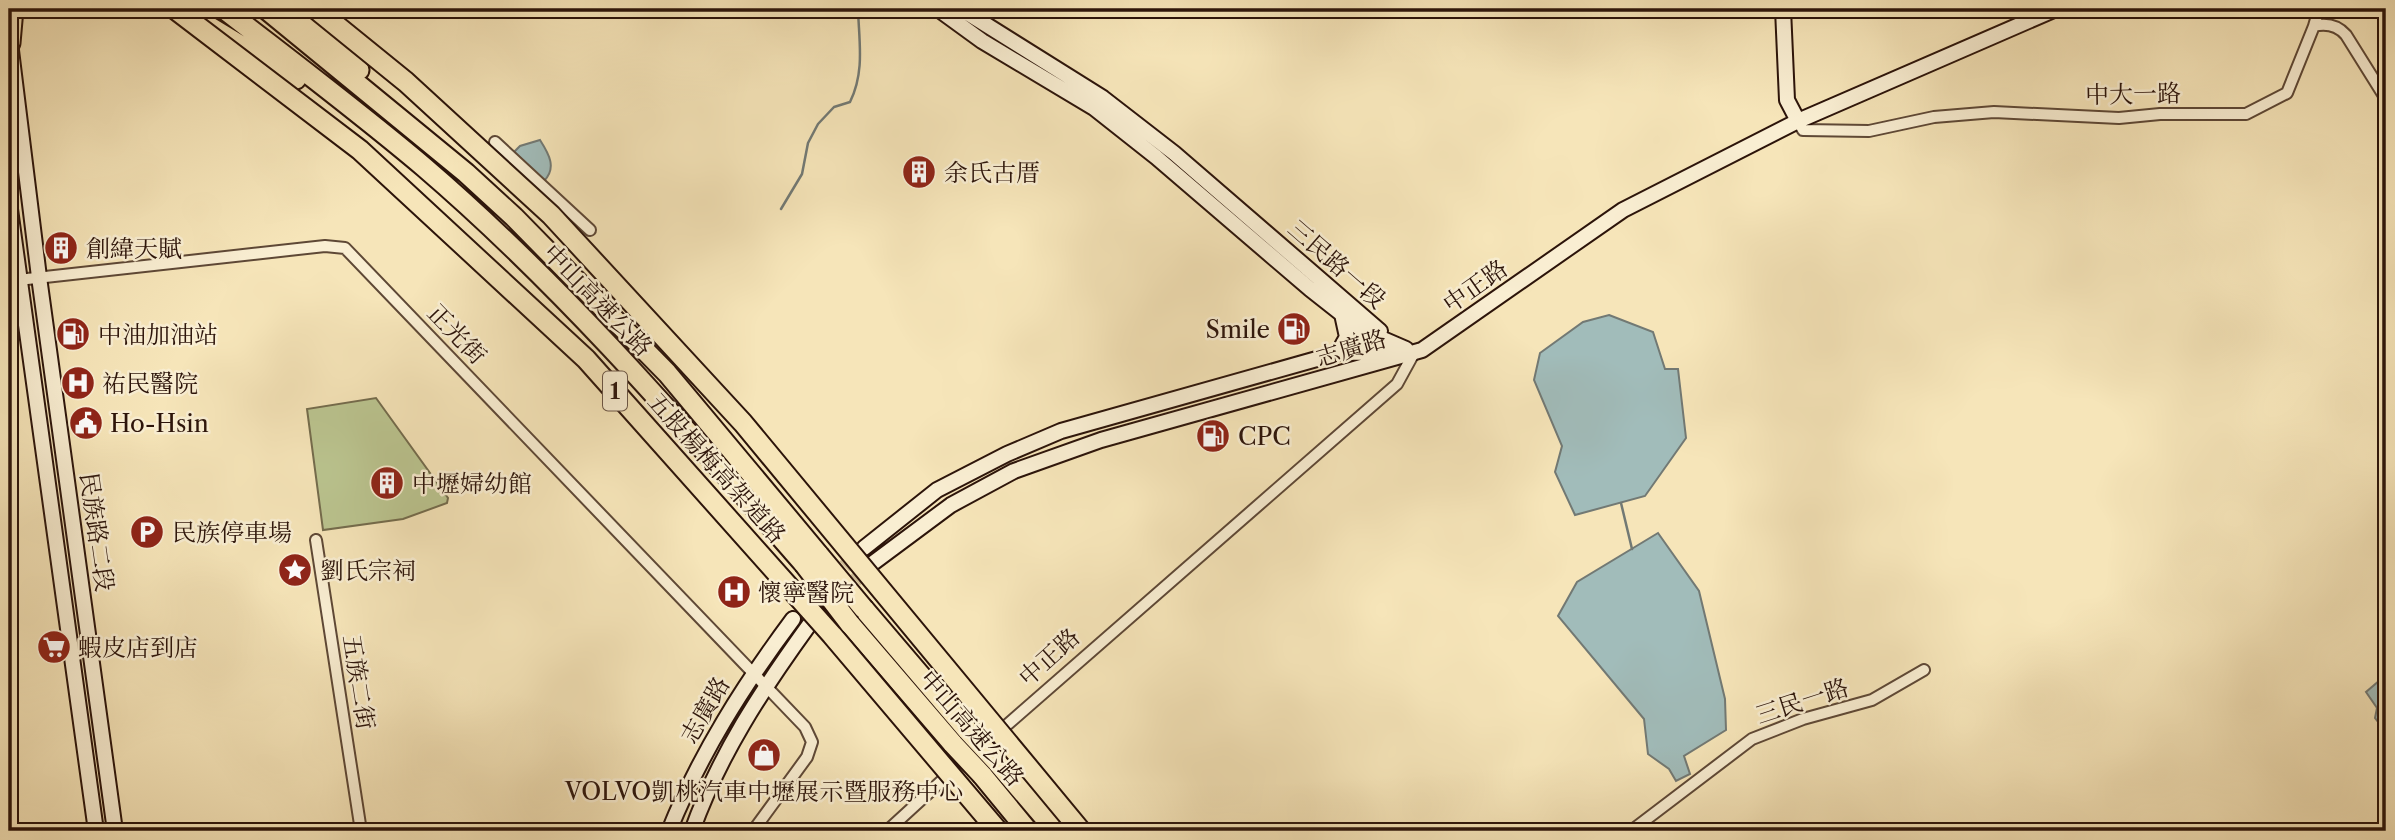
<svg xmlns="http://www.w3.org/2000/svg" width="2395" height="840" font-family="'Libre Caslon Text','Noto Serif TC',serif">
  <rect width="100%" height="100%" fill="#f6e5b9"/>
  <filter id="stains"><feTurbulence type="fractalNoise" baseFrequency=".00286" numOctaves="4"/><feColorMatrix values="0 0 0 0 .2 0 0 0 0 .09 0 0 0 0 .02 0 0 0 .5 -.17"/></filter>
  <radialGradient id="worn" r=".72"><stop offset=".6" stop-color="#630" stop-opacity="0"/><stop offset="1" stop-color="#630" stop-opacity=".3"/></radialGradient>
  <path fill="#bbc590" stroke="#746c4d" stroke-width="2" d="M376 398 448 498 447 503 403 519 323 530 307 409Z"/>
  <path fill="#a1bcba" stroke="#727974" stroke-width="2" d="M540 140C549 154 557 168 544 181L513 153 520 146Z
    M1609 315 1653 332 1665 369H1678L1686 438 1645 496 1575 515 1555 472 1562 446 1534 380 1540 353 1583 322Z
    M1658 533 1699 591 1725 699 1726 730 1684 756 1690 774 1676 781 1669 769 1648 754 1644 719 1558 616 1577 582Z
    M2386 675V732L2375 718 2377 708 2366 692Z"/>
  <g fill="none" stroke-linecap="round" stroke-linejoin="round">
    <path stroke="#727974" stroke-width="2.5" d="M781 209 802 174 808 143 818 124 834 107 850 102C865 72 859 41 858 9
      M1621 503 1632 549"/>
    <path stroke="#cebb96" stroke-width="14" stroke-dasharray="14 7" stroke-linecap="butt" d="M800 611 860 551
      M810 624 871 565"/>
    <g stroke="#5e4836" stroke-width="14">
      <path id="street" d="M2314 26 2319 9
        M1798 121 1803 130 1869 131 1934 117 1994 112 2119 118 2160 114H2246L2287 93 2314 26C2327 23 2338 26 2346 35L2386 99
        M495 142 590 230
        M9 281 325 246 345 248 805 727 812 742 807 757 753 831
        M316 540 361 831
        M1008 724 1397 384 1414 353
        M887 831 947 776
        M1631 831 1752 739 1803 719 1872 700 1924 670"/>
    </g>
    <g stroke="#2c140a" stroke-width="18">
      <path id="secondary" d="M938 9 982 41 1094 108 1156 157 1310 289 1362 330 1406 349
        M961 9 1103 98 1174 153 1380 331
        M1783 9 1787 100 1798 121
        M9 34 39 277 115 831
        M9 202 96 831
        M1338 353 1347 337 1342 314
        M864 548 937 490 1007 454 1061 431 1338 353 1402 352
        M873 563 951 505 1014 471 1101 440 1422 350 1623 210 1798 121 2056 9
        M669 831C700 754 743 686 793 619
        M692 831C719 755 762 690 809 625"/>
    </g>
    <g stroke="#2c140a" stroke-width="23">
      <path id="highway" d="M224 9C291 61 359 112 424 167 563 286 684 427 804 564
        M266 9 466 173 514 217 667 373 819 555
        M295 9 359 70
        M205 24 296 79
        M10 43 13 9
        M864 609 968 731
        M850 624 953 744
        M997 762 1056 831
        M982 775 1028 831"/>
    </g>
    <use href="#street" stroke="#f9eed2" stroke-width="10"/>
    <use href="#secondary" stroke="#f9eed2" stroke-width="14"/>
    <use href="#highway" stroke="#f6e5b9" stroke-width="19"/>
    <g stroke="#2c140a" stroke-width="23" stroke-linecap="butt">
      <path id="highway-bridge" d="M175 9 360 150 586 359 832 635 998 831
        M316 9 406 82 551 215 743 423 1081 831
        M819 555 864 609
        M804 564 850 624
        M968 731 997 762
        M953 744 982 775"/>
    </g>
    <use href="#highway-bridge" stroke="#f6e5b9" stroke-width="19"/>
  </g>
  <defs>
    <g id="building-disc" transform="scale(1.75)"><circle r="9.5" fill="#8f2418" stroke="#f9eed2"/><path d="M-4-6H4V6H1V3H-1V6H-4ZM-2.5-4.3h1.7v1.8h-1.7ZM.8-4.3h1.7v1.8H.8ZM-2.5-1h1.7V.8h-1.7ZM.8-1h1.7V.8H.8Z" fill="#fff"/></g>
    <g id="fuel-disc" transform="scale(1.75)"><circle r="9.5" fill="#8f2418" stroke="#f9eed2"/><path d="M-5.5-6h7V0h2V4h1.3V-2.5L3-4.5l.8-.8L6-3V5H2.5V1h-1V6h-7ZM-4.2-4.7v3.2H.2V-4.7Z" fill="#fff"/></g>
    <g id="hospital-disc" transform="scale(1.75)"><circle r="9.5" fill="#8f2418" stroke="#f9eed2"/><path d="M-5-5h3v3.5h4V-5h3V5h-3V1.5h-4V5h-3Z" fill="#fff"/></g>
    <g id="civic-disc" transform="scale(1.75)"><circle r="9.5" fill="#8f2418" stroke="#f9eed2"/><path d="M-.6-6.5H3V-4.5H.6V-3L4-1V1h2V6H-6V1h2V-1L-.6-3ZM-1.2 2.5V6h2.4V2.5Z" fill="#fff"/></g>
    <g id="parking-disc" transform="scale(1.75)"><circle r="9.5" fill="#8f2418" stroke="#f9eed2"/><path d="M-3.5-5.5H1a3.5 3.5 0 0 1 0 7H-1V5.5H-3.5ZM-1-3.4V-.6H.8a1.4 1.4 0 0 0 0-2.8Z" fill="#fff"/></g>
    <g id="sight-disc" transform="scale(1.75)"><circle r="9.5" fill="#8f2418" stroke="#f9eed2"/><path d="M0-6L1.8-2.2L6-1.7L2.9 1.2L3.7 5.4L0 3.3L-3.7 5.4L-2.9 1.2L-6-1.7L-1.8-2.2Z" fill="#fff"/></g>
    <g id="supermarket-disc" transform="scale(1.75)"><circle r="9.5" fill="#8f2418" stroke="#f9eed2"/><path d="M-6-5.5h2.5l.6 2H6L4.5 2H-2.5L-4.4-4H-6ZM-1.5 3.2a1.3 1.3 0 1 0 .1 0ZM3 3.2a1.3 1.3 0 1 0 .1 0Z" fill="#fff"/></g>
    <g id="shop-disc" transform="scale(1.75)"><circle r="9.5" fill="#8f2418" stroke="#f9eed2"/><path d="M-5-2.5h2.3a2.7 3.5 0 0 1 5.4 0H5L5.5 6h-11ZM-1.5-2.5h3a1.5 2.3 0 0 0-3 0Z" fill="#fff"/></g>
  </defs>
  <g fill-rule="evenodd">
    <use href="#building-disc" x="919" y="172"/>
    <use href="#building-disc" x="61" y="248"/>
    <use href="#fuel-disc" x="1294" y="329"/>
    <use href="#fuel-disc" x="73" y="334"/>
    <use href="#hospital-disc" x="78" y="383"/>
    <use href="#civic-disc" x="86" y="423"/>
    <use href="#fuel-disc" x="1213" y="436"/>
    <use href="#building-disc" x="387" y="483"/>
    <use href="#parking-disc" x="147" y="532"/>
    <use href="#sight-disc" x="295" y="570"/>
    <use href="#hospital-disc" x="734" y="592"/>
    <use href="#supermarket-disc" x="54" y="647"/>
    <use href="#shop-disc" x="764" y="755"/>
  </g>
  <g text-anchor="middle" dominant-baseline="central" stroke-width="5" stroke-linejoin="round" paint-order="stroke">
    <rect fill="#f9eed2" stroke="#6a5546" stroke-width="2" x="603" y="371.5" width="24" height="39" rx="5"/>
    <g font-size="23" font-weight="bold" fill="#2c140a">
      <text x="615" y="391">1</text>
    </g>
    <g font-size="24" fill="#2c140a" stroke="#f9eed2">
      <text transform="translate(2133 94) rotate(-1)">中大一路</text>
      <text transform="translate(1337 264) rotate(41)">三民路一段</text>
      <text transform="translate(1475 286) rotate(-35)">中正路</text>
      <text transform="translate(598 300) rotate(46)">中山高速公路</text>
      <text transform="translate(457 334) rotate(46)">正光街</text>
      <text transform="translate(1351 348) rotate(-17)">志廣路</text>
      <text transform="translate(717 468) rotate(48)">五股楊梅高架道路</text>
      <text transform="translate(97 532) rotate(82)">民族路二段</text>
      <text transform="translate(1049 657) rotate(-42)">中正路</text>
      <text transform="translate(359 682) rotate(81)">五族二街</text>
      <text transform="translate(1802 701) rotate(-18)">三民一路</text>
      <text transform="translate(705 710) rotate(-60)">志廣路</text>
      <text transform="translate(972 728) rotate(49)">中山高速公路</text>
    </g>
    <g font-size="24" fill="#2c140a" stroke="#f9eed2" text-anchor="start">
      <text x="944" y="172">余氏古厝</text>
      <text x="86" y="248">創緯天賦</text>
      <text x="1270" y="329" text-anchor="end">Smile</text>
      <text x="98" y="334">中油加油站</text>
      <text x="102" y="383">祐民醫院</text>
      <text x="110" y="423">Ho-Hsin</text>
      <text x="1238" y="436">CPC</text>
      <text x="412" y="483">中壢婦幼館</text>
      <text x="172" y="532">民族停車場</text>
      <text x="320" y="570">劉氏宗祠</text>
      <text x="758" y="592">懷寧醫院</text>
      <text x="78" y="647">蝦皮店到店</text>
      <text x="764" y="791" text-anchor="middle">VOLVO凱桃汽車中壢展示暨服務中心</text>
    </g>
  </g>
  <rect width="2395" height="840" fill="none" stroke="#f6e5b9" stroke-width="35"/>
  <rect x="10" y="10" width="2374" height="819" fill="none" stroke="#2c140a" stroke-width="3.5"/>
  <rect x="18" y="18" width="2360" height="805" fill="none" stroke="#2c140a" stroke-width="2"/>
  <rect width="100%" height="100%" filter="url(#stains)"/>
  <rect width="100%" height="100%" fill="url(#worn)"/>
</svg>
